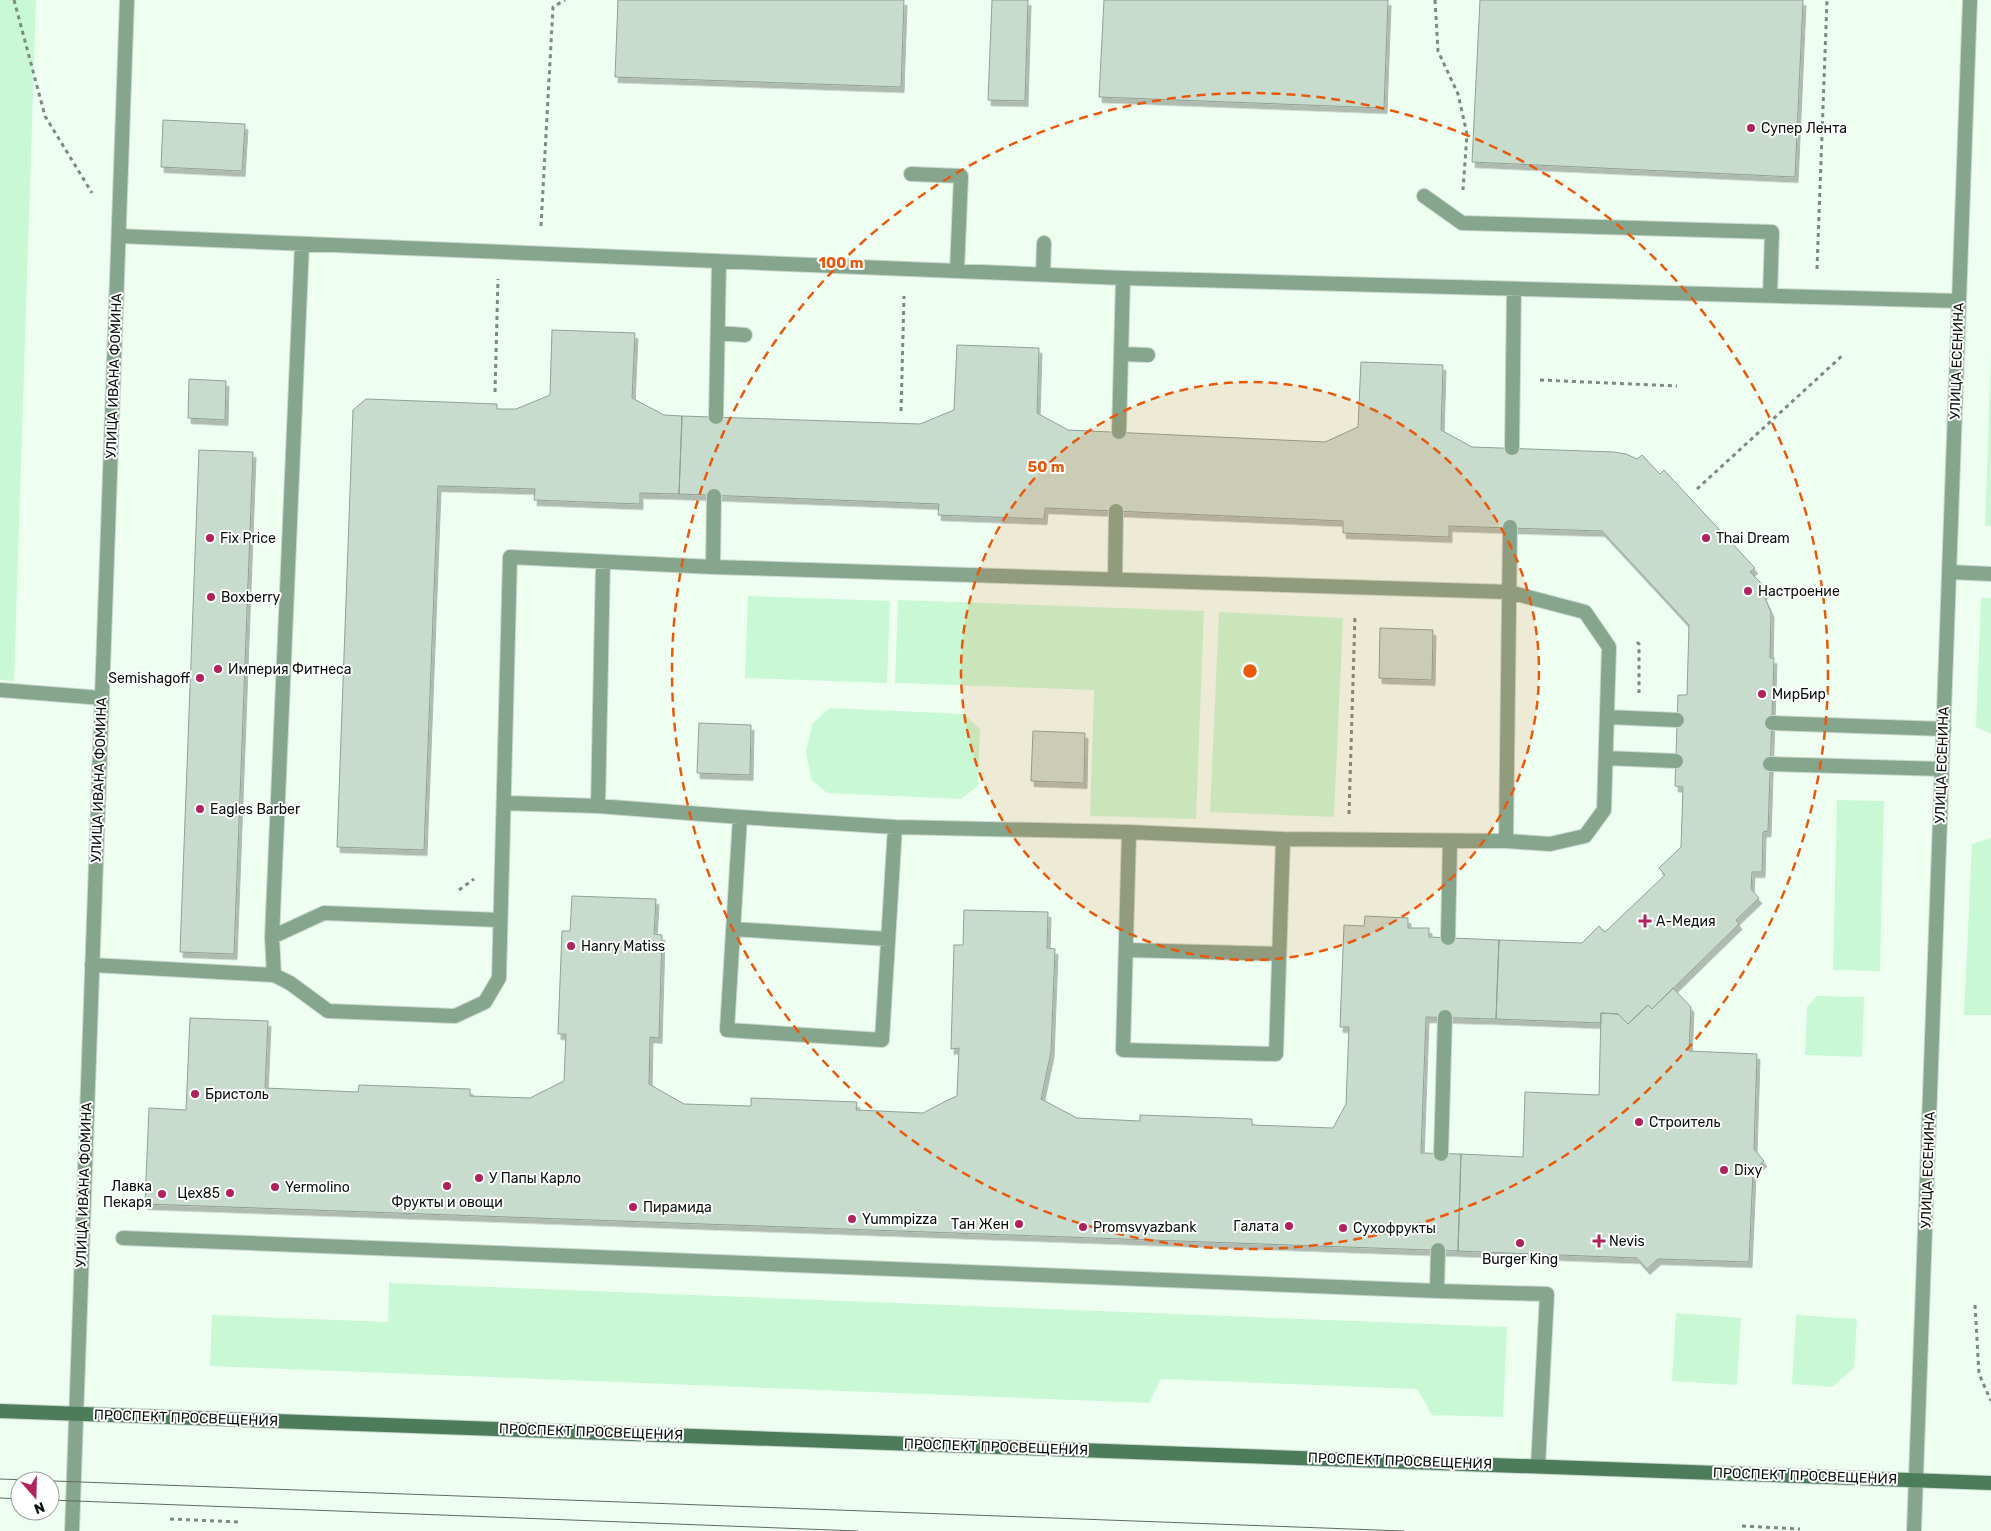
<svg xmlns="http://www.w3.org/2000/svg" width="1991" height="1531" font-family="Rubik,sans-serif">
  <defs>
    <filter id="shadow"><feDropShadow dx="3" dy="5.5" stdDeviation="0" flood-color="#0004"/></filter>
  </defs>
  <rect width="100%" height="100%" fill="#eefff2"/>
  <path fill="#c8f9d4" d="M0 0H36L14 681 0 680Z
    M1991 352V526H1985Z
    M748 596 890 601 887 683 745 678Z
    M1981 598H1991V734L1976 727Z
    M898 600 1204 611 1196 819 1090 816 1094 690 895 683Z
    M1219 612 1343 618 1334 817 1210 812Z
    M830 708 964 714 980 729 978 786 961 799 827 793 811 779 806 751 813 723Z
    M1837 800 1884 801 1880 971 1833 970Z
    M1991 838V1015H1964L1972 844Z
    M1817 996 1864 997 1862 1057 1805 1055 1807 1007Z
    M389 1283 1507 1327 1503 1417 1432 1415 1417 1389 1161 1379 1149 1403 210 1366 212 1315 388 1322Z
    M1676 1313 1741 1318 1737 1385 1672 1381Z
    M1796 1315 1857 1319 1854 1368 1832 1387 1792 1384Z"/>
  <path fill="#c8dccd" stroke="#8fa193" filter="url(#shadow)" d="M618 0H904L901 87 615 77Z
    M992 0H1028L1025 101 988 100Z
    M1104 0H1388L1384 108 1099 97Z
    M1480 0H1803L1795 177 1472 162Z
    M163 120 245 124 242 171 161 167Z
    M552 330 635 333 632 398 664 415 682 416 679 494 640 493V504L613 503 534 500 535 489 438 486 424 850 337 847 353 410 366 399 497 404V409H516L550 395Z
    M957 345 1039 348 1037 413 1068 430 1325 442 1358 427 1361 362 1443 365 1441 430 1472 447 1614 452 1626 454 1637 459 1642 455 1660 474 1664 470 1755 568 1750 572 1768 590 1763 594 1771 612 1770 658H1774L1768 831 1763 832 1762 872H1752L1751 889 1759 898 1736 920 1739 924 1652 1009 1648 1005 1628 1024 1618 1014 1601 1013V1023L1496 1019 1499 940 1582 943 1599 926 1605 932 1665 875 1659 868 1681 847 1683 787 1675 786 1678 695H1687L1689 625 1602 531 1449 526V537L1343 533V521L1045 508 1044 519 938 515 939 504 679 494 682 416 920 424 954 410Z
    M189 379 226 381 225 420 188 418Z
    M199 450 253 452 234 954 180 952Z
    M1380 628 1433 630 1432 680 1379 678Z
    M699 723 751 725 750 775 697 773Z
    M1033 731 1085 733 1084 783 1031 781Z
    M572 896 656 899 654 934 662 935 659 1038 650 1037 649 1084 684 1104 751 1106V1098L857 1102 856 1110 923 1113 944 1102 957 1096 959 1048 951 1049 954 945H963L964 910 1048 912 1047 948 1055 949 1051 1052 1041 1099 1077 1118 1140 1121V1115L1252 1119V1125L1333 1128 1346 1104 1349 1027H1340L1344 925 1364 926 1365 916 1408 918V928H1429V937L1499 940 1496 1019 1426 1017 1421 1153 1461 1154 1458 1251 145 1204 149 1108 186 1110 190 1018 268 1021 265 1088 358 1092 359 1085 470 1089V1096L530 1098 564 1081 566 1034H558L562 931H570Z
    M1673 988 1691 1007 1689 1051 1757 1054 1754 1149 1764 1161 1753 1171 1749 1262 1658 1259 1647 1269 1637 1258 1458 1251 1461 1154 1523 1157 1525 1092 1599 1095 1601 1013 1618 1014 1628 1024 1648 1005 1652 1009Z"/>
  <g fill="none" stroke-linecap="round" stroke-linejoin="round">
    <g stroke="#cad9cd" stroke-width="16">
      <path id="service" d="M911 174 961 176 957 271
        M1424 196 1462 223 1772 232 1770 296
        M119 236 1123 278 1959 301
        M1043 275 1044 243
        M718 333 745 335
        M1122 354 1148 355
        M716 417 719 262
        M1119 432 1123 278
        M1512 448 1514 289
        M713 567 714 496
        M1950 572 1991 574
        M1115 580 1116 511
        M0 690 102 698
        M1607 717 1677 720
        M1772 723 1944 729
        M1606 758 1676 761
        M1770 764 1942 769
        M598 806 603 562
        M740 817 727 1030 882 1040 895 827
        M1129 832 1123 1050 1276 1054 1283 839
        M1506 841 1510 527
        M733 929 888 939
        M272 937 324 913 499 920
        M1448 938 1450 841
        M1126 950 1279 954
        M92 965 274 975 290 983 328 1011 455 1016 485 1002 499 978 510 557 713 567 1509 592 1585 612 1609 647 1604 810 1585 836 1550 844 1506 841 1283 839 1129 832 895 827 740 817 598 806 504 803
        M274 975 272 937 302 244
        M1441 1154 1445 1017
        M123 1238 1437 1291 1547 1294 1538 1466
        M1437 1291 1438 1250"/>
    </g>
    <g stroke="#cad9cd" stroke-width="16">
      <path id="minor" d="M72 1531 127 0"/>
    </g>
    <g stroke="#cad9cd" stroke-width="16">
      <path id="tertiary" d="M1914 1531 1970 0"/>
    </g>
    <g stroke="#cad9cd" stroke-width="16">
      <path id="secondary" d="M0 1411 1991 1483"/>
    </g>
    <path stroke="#7e8a81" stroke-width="3" stroke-dasharray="4 4" stroke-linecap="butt" d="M14 0 45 116 92 193
      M1435 0 1438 51 1458 94 1467 134 1463 190
      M541 226 553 7 565 0
      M1817 269 1827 0
      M1540 380 1677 386
      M495 392 498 279
      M901 411 904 296
      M1697 489 1844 354
      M1637 642 1639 644V693
      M1349 814 1355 615
      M459 890 474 879
      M1975 1305 1979 1374 1991 1401
      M170 1519 239 1522
      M1742 1526 1800 1529"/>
    <use href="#service" stroke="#86a58d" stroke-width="14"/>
    <use href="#minor" stroke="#86a58d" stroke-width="14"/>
    <use href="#tertiary" stroke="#86a58d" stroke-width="14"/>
    <use href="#secondary" stroke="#4d7c5a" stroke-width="14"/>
    <path stroke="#606a62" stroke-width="1" d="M0 1479 1404 1531
      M0 1498 20 1499
      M50 1500 858 1531"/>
  </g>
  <circle cx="1250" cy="671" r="289" fill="#e8590c" fill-opacity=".12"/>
  <g fill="none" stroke="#e8590c" stroke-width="2.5" stroke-dasharray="9 6">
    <circle cx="1250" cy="671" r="289"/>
    <circle cx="1250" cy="671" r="578"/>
  </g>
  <g fill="#b0225c" stroke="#fff" stroke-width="2">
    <circle cx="1751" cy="128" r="5"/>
    <circle cx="210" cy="538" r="5"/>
    <circle cx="1706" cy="538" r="5"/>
    <circle cx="1748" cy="591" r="5"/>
    <circle cx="211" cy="597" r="5"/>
    <circle cx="218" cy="669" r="5"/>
    <circle cx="200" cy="678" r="5"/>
    <circle cx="1762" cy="694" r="5"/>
    <circle cx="200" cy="809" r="5"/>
    <path d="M1642.5 913.5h5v5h5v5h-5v5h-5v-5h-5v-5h5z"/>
    <circle cx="571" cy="946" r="5"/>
    <circle cx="195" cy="1094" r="5"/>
    <circle cx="1639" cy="1122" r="5"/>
    <circle cx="1724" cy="1170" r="5"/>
    <circle cx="479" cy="1178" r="5"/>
    <circle cx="447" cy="1186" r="5"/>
    <circle cx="275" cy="1187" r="5"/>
    <circle cx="230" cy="1193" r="5"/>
    <circle cx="162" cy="1194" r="5"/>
    <circle cx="633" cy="1207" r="5"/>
    <circle cx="852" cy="1219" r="5"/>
    <circle cx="1019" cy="1224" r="5"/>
    <circle cx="1289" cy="1226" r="5"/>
    <circle cx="1083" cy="1227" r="5"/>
    <circle cx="1343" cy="1228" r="5"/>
    <path d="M1596.5 1233.5h5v5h5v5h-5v5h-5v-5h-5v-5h5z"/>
    <circle cx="1520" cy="1243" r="5"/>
  </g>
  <g text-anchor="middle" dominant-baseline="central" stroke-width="4" stroke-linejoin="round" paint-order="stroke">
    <g font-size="14" fill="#0a110c" stroke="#fff" text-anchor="start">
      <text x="1761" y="128">Супер Лента</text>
      <text x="220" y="538">Fix Price</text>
      <text x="1716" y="538">Thai Dream</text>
      <text x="1758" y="591">Настроение</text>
      <text x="221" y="597">Boxberry</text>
      <text x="228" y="669">Империя Фитнеса</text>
      <text x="190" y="678" text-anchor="end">Semishagoff</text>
      <text x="1772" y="694">МирБир</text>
      <text x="210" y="809">Eagles Barber</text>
      <text x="1656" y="921">А-Медия</text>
      <text x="581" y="946">Hanry Matiss</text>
      <text x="205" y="1094">Бристоль</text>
      <text x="1649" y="1122">Строитель</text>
      <text x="1734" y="1170">Dixy</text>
      <text x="489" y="1178">У Папы Карло</text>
      <text x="152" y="1186" text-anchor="end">Лавка<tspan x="152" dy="16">Пекаря</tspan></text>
      <text x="285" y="1187">Yermolino</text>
      <text x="220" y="1193" text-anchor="end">Цех85</text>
      <text x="447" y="1202" text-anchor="middle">Фрукты и овощи</text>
      <text x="643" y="1207">Пирамида</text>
      <text x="862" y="1219">Yummpizza</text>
      <text x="1009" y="1224" text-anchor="end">Тан Жен</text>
      <text x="1279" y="1226" text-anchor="end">Галата</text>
      <text x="1093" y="1227">Promsvyazbank</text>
      <text x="1353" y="1228">Сухофрукты</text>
      <text x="1609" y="1241">Nevis</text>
      <text x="1520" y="1259" text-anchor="middle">Burger King</text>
    </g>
    <g font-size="14" fill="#0a110c" stroke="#fff">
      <text transform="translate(1957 361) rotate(-88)">УЛИЦА ЕСЕНИНА</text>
      <text transform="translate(114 376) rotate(-88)">УЛИЦА ИВАНА ФОМИНА</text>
      <text transform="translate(1942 765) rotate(-88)">УЛИЦА ЕСЕНИНА</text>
      <text transform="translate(99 780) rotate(-88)">УЛИЦА ИВАНА ФОМИНА</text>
      <text transform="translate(1928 1170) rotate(-88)">УЛИЦА ЕСЕНИНА</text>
      <text transform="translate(84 1185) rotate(-88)">УЛИЦА ИВАНА ФОМИНА</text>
      <text transform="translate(186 1418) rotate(2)">ПРОСПЕКТ ПРОСВЕЩЕНИЯ</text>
      <text transform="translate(591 1432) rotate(2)">ПРОСПЕКТ ПРОСВЕЩЕНИЯ</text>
      <text transform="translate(996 1447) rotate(2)">ПРОСПЕКТ ПРОСВЕЩЕНИЯ</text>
      <text transform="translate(1400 1461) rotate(2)">ПРОСПЕКТ ПРОСВЕЩЕНИЯ</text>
      <text transform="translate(1805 1476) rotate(2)">ПРОСПЕКТ ПРОСВЕЩЕНИЯ</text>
    </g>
  </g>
  <circle cx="1250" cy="671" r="8" fill="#e8590c" stroke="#fff" stroke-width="2.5"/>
  <g font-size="15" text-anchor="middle" font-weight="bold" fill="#e8590c" stroke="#fff" stroke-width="4" stroke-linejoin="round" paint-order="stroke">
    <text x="841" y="268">100 m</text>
    <text x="1046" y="472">50 m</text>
  </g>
  <g transform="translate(35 1496) rotate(160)"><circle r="24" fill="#ffffff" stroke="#9da09e"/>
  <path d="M0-4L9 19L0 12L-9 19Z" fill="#b0225c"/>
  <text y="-8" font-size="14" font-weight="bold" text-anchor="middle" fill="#0a110c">N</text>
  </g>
</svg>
